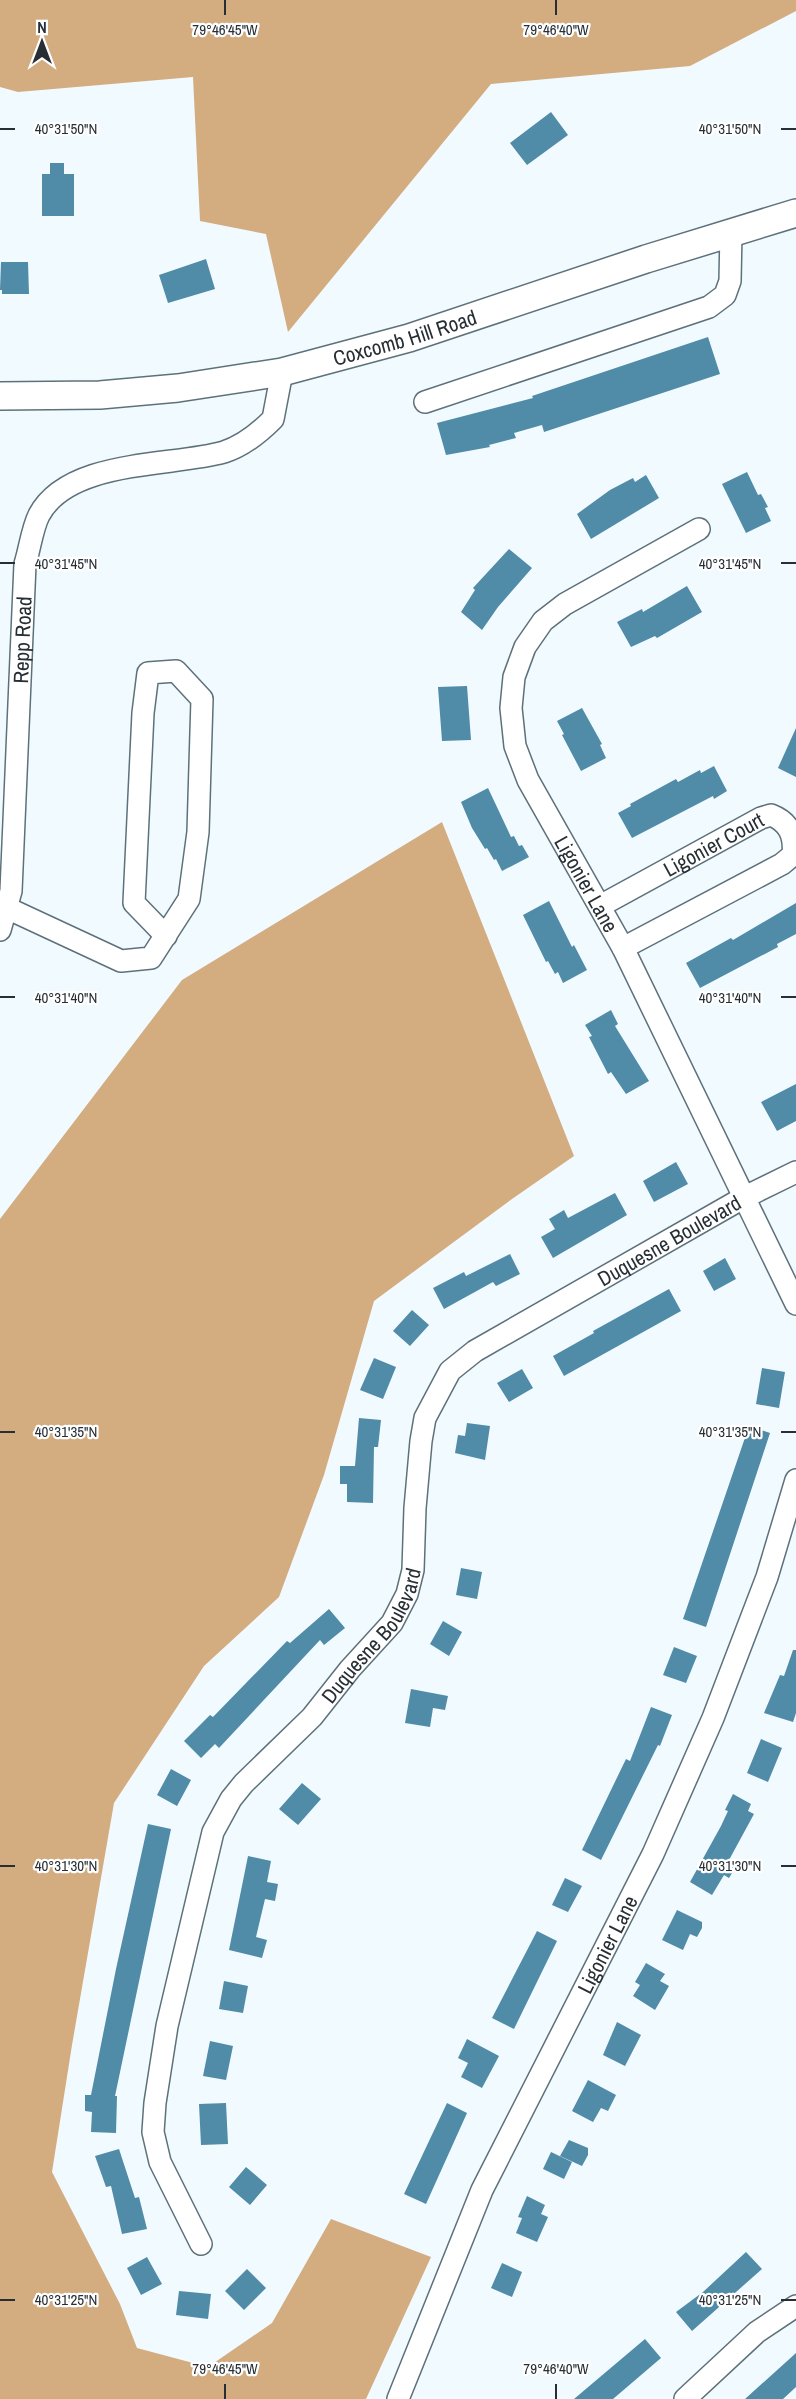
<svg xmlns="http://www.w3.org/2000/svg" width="796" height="2399" font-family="'Archivo Narrow',sans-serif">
  <rect width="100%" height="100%" fill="#f1faff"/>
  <path fill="#d3ac80" d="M0 0H796V11L690 66 491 84 288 332 266 234 200 221 193 77 18 92 0 87Z
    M442 822 574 1156 512 1199 374 1301 324 1475 279 1597 204 1666 114 1803 72 2045 52 2172 120 2304 137 2348 208 2367 272 2323 331 2219 431 2257 366 2399H0V1219L182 980Z"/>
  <path fill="#508ba7" d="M551 112 568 135 527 165 510 143Z
    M50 163H64V174H74V216H42V174H50Z
    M206 259 215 289 168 303 159 275Z
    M1 262H28L29 294H2V290H0Z
    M708 337 720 374 544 432 542 425 514 433 516 438 489 445 490 447 446 455 437 423 533 398 532 396Z
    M747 472 758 495 761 494 768 507 765 508 771 521 746 533 722 484Z
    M646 475 659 498 591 539 577 514 610 490 633 478 635 482Z
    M509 549 532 568 498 607 482 630 461 612 475 590 473 588Z
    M687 586 702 612 657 638 655 636 631 647 617 622 642 609 643 612Z
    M467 686 471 740 442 741 438 687Z
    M582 708 602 744 600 745 606 758 581 771 562 735 564 734 557 721Z
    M796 728V777L778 768Z
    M714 766 727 791 714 799 713 796 632 838 618 813 631 806 630 804 676 779 678 782 700 770 701 773Z
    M488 788 511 837 514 836 519 846 522 845 529 857 502 871 496 859 494 860 487 848 485 849 472 828 461 802Z
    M549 901 572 947 574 945 587 970 563 983 558 972 555 974 548 961 546 962 523 915Z
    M796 903V934L777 944 778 947 700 988 686 963 731 938 733 940Z
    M611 1010 618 1024 615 1026 649 1081 626 1094 611 1072 608 1074 589 1037 592 1036 585 1025Z
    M796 1084V1121L777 1131 761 1102Z
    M676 1162 688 1184 654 1202 643 1181Z
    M615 1193 627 1215 553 1258 541 1237 555 1229 549 1219 564 1210 568 1218Z
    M510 1254 520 1274 496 1286 493 1282 444 1309 433 1288 464 1272 466 1276Z
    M725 1258 736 1279 714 1291 703 1271Z
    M669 1289 681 1311 564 1376 553 1356 594 1333 593 1331Z
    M412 1310 429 1325 410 1346 393 1331Z
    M374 1358 396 1367 383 1399 360 1390Z
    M762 1368 785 1372 779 1408 756 1404Z
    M522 1369 533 1388 509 1402 497 1383Z
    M359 1418 381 1420 378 1447H374L373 1503 347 1502V1484H340V1466H355Z
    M467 1423 490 1426 485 1460 455 1453 458 1435 465 1436Z
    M749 1426 770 1433 706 1627 683 1619Z
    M461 1568 482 1572 477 1599 456 1595Z
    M329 1609 345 1628 324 1645 320 1640 219 1748 215 1744 201 1758 184 1741 210 1715 213 1717 287 1641 290 1643Z
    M443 1621 462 1632 449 1656 430 1644Z
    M674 1647 697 1656 686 1683 663 1675Z
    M793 1650H796V1713L793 1722 764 1713 780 1675 784 1676Z
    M411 1689 448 1696 445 1710 433 1708 430 1727 405 1723Z
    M651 1707 672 1715 660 1746 658 1745 601 1860 582 1850 626 1759 630 1761Z
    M761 1739 782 1748 768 1782 747 1773Z
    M171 1769 191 1780 177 1806 157 1795Z
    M302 1783 321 1799 298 1825 279 1809Z
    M733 1794 751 1804 748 1811 754 1814 729 1860 737 1865 729 1878 724 1875 712 1895 690 1882 721 1826 728 1811 725 1810Z
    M148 1824 171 1829 115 2096H117L116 2133 91 2132 92 2112 85 2111V2095H91L116 1969Z
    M248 1856 271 1861 267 1882 278 1884 275 1901 265 1899 256 1937 267 1940 262 1958 229 1950Z
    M565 1878 582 1886 568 1912 552 1905Z
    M677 1910 702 1922V1928L697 1937 690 1934 683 1950 662 1940Z
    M537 1931 557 1941 514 2029 492 2018Z
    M646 1963 665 1974 660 1981 669 1986 655 2010 633 1996 640 1985 635 1982Z
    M224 1981 248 1986 243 2013 219 2009Z
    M617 2022 641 2035 625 2066 603 2055Z
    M467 2039 499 2056 482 2088 461 2077 468 2063 458 2058Z
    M210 2041 233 2046 226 2080 203 2076Z
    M588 2080 616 2095 608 2111 601 2108 593 2122 572 2111Z
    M226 2103 228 2144 201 2145 199 2104Z
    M447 2103 467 2113 426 2204 404 2194Z
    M569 2140 588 2148V2155L582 2166 560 2156Z
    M119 2149 135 2198 139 2197 147 2229 122 2234 111 2186 106 2187 95 2156Z
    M551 2152 572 2162 564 2179 543 2169Z
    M246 2167 267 2185 250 2205 229 2187Z
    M527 2196 545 2205 541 2214 548 2217 537 2242 516 2233 522 2218 518 2217Z
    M746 2252 762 2269 692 2331 676 2312 703 2292Z
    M147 2257 162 2284 141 2295 127 2268Z
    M502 2263 522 2272 512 2297 491 2288Z
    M247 2269 266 2288 244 2310 225 2291Z
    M179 2291 211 2294 208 2319 176 2315Z
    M645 2339 661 2358 613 2399H574Z
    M796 2353V2387L783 2399H745Z"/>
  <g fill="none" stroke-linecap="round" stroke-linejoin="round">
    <g stroke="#5d717b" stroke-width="24">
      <g id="minor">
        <path d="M425 402 709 307 725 295 730 281 731 232"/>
        <path id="s1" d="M699 529 565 604 543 621 525 647 514 677 511 708 515 746 528 780 623 948 796 1304"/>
        <path id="s2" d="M600 906 761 818 771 815C789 822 795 836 793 855L782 864 623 948"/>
        <path d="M7 908 121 961 151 958 189 899 198 832 202 699 176 671 148 673 143 713 134 903 166 936"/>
        <path id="s3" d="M0 930 11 891 25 564C30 548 32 529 39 515 69 459 171 467 224 452 243 446 260 432 273 419L282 372"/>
        <path id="s4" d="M201 2244 160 2162 153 2132 155 2103 167 2026 213 1832 231 1799 244 1783 312 1717 350 1669 392 1623 407 1594 413 1570 415 1508 421 1441 425 1418 450 1371 475 1351 743 1198 796 1172"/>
        <path id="s5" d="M398 2399 482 2190 653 1854 713 1718 767 1577 796 1480"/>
        <path d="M685 2399 757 2332 796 2306"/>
      </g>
    </g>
    <g stroke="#5d717b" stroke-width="30">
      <g id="major">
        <path id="s6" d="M0 396 100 395 178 388 282 372 409 338 646 259 796 213"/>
      </g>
    </g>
    <use href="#minor" stroke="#fff" stroke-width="21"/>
    <use href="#major" stroke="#fff" stroke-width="27"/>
  </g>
  <path fill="none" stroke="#272f34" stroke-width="2" d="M225 0V15M556 0V15M0 129H15M781 129H796M0 563H15M781 563H796M0 997H15M781 997H796M0 1432H15M781 1432H796M0 1866H15M781 1866H796M0 2300H15M781 2300H796M225 2384V2399M556 2384V2399"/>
  <g text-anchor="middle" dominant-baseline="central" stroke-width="4.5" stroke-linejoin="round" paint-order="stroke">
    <g font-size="21" fill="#272f34" stroke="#fff">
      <text stroke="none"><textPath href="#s6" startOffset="411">Coxcomb Hill Road</textPath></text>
      <text stroke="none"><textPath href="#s3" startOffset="292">Repp Road</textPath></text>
      <text stroke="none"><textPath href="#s2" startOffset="129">Ligonier Court</textPath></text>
      <text stroke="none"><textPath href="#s1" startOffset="470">Ligonier Lane</textPath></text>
      <text stroke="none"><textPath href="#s4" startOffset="1224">Duquesne Boulevard</textPath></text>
      <text stroke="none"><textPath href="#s4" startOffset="684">Duquesne Boulevard</textPath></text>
      <text stroke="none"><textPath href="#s5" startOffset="501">Ligonier Lane</textPath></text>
    </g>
  </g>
  <g font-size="15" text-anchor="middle" fill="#272f34" stroke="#fff" stroke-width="4.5" stroke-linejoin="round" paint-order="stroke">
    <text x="225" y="35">79°46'45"W</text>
    <text x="556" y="35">79°46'40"W</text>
    <text x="66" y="134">40°31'50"N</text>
    <text x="730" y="134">40°31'50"N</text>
    <text x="66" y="569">40°31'45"N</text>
    <text x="730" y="569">40°31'45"N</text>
    <text x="66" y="1003">40°31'40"N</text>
    <text x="730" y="1003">40°31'40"N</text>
    <text x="66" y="1437">40°31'35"N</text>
    <text x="730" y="1437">40°31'35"N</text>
    <text x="66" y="1871">40°31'30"N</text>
    <text x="730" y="1871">40°31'30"N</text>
    <text x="66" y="2305">40°31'25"N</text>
    <text x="730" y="2305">40°31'25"N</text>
    <text x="225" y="2374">79°46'45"W</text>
    <text x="556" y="2374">79°46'40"W</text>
  </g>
  <g transform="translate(42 42)" stroke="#ffffff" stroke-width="4.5" paint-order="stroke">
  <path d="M0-4.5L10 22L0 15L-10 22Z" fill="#272f34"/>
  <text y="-9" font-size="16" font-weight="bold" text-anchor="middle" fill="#272f34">N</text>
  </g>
</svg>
